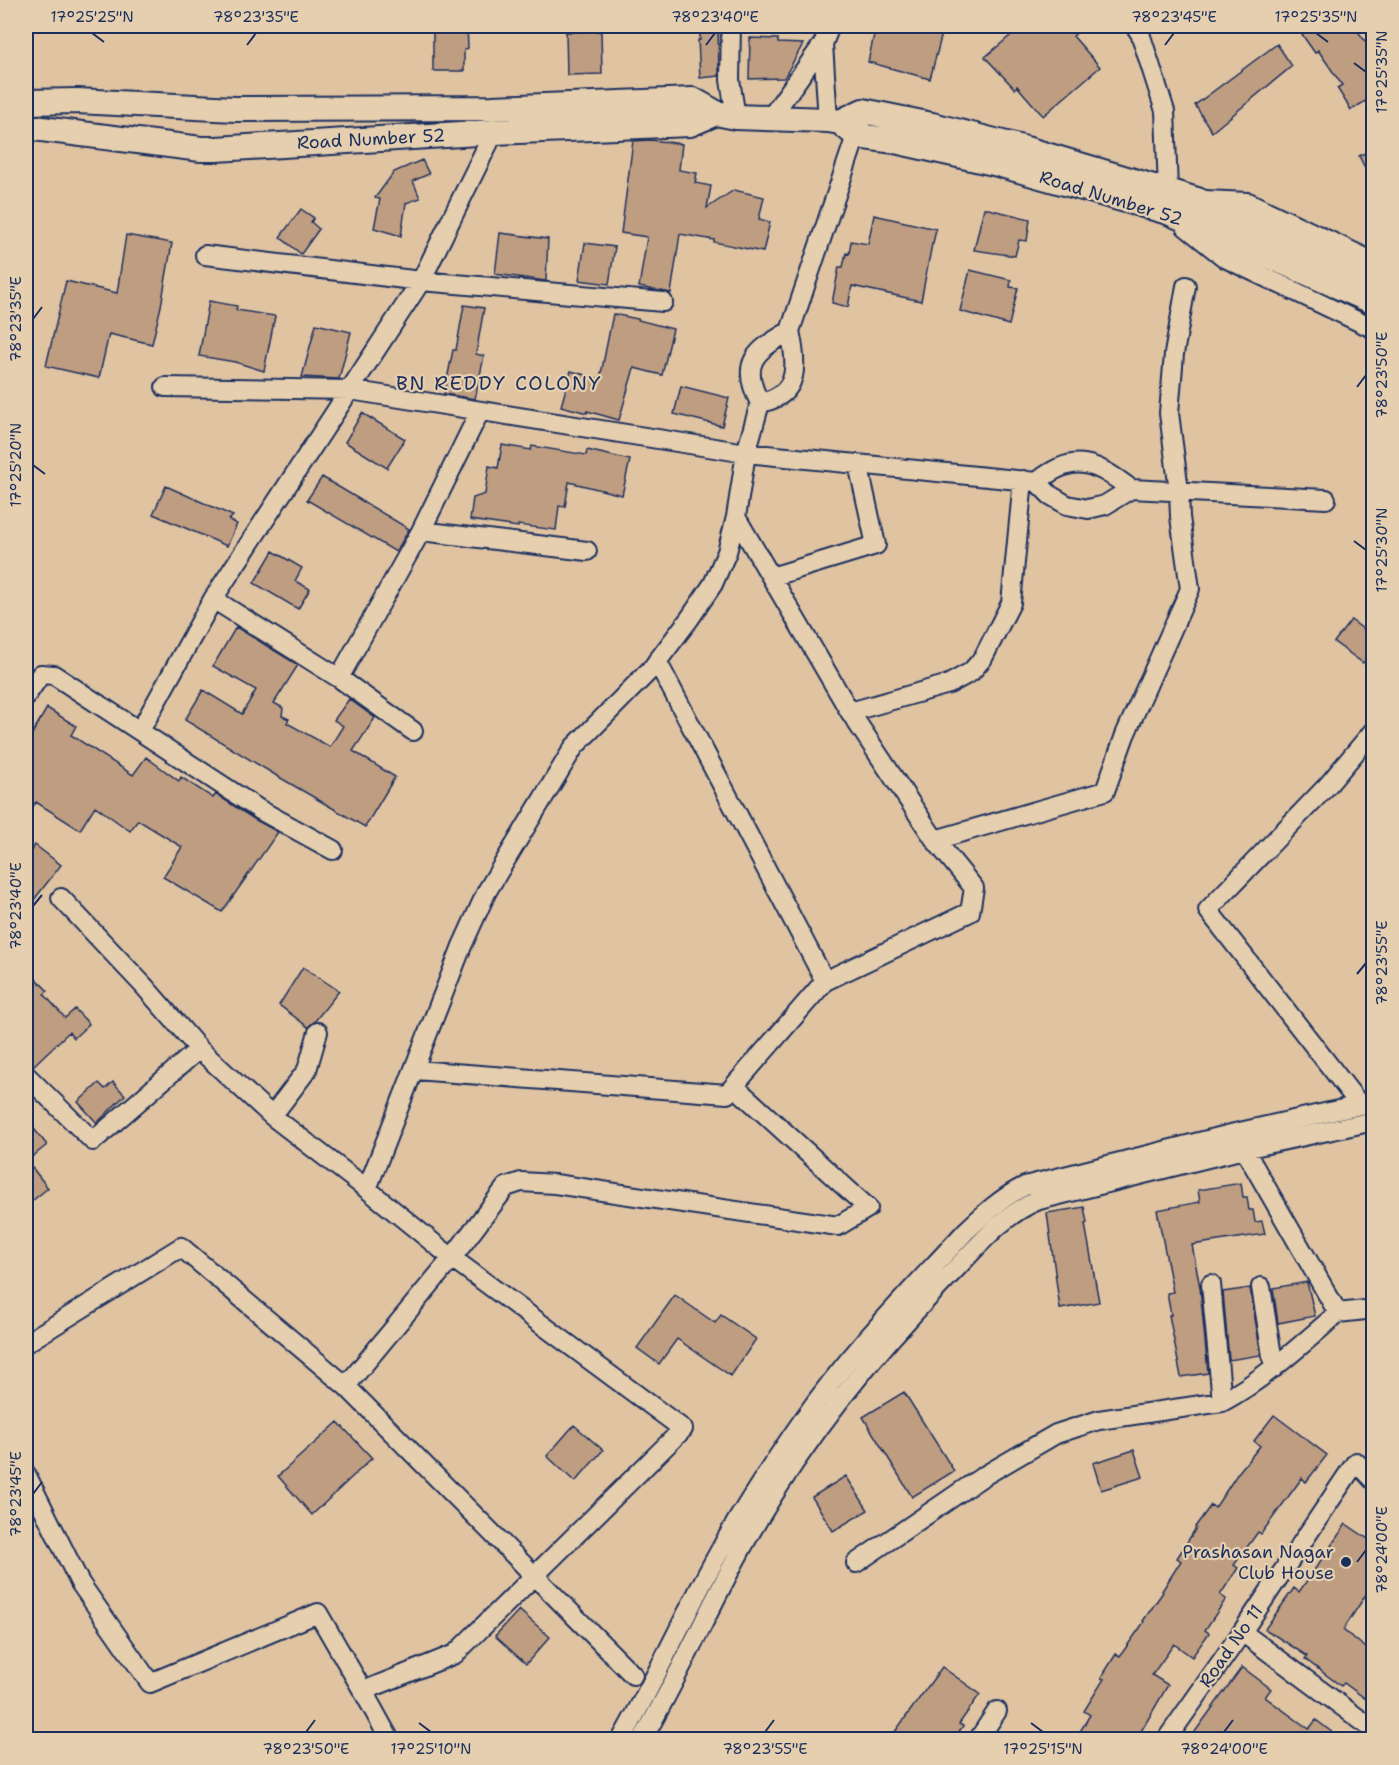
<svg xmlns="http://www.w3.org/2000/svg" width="1399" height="1765" font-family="'Shantell Sans',sans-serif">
  <rect width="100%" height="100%" fill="#e0c4a2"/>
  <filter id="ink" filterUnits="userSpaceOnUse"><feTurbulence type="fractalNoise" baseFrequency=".0167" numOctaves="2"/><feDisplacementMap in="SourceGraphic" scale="12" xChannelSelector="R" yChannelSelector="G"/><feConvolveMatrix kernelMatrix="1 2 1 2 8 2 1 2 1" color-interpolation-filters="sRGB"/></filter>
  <g filter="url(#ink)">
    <path fill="#bf9d81" stroke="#1b2f5e" stroke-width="1.5" d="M433 26H467L468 48 464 50V71H433Z
      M700 26H718L719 76 700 78 698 40H700Z
      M876 26H944L930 79 868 62Z
      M1022 26H1084L1073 36 1100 67 1043 116 1017 86 1015 89 985 57Z
      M1296 26H1354L1374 53V96L1351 110 1337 88 1342 85 1318 50 1315 53Z
      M601 31 602 74 567 75 566 32Z
      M750 38 778 39V43L803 44 784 78 749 79Z
      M1277 44 1292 66 1212 132 1195 105Z
      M651 140 682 144 679 170 697 173 695 183 711 186 707 208 734 190 764 197 759 219 770 222 763 252 714 242V240L680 234 671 293 639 287 647 237 621 233 633 141Z
      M1374 148V185L1359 156Z
      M422 160 429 174 413 181 420 198 406 203 401 236 374 228 380 199 375 198 394 172Z
      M984 208 1030 219 1027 241 1019 240 1015 256 974 250Z
      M301 209 314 218 311 222 319 229 301 254 280 237Z
      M874 215 936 229 933 244H932L921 301 852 286 848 307 832 303 839 267H843L846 253 849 254 851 241 868 244Z
      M500 233 548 239 546 281 495 274Z
      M126 235 172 243 161 306 152 344 109 334 99 378 46 366 66 281 117 293Z
      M585 243 615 247 609 284 579 280Z
      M970 270 1011 280 1010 287 1018 288 1009 325 960 311Z
      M209 301 237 306 236 310 275 316 264 371 235 362 199 356Z
      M464 305 484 308 476 354 484 356 475 399 444 394 453 350H456Z
      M613 314 638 319V320L673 329 662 375 634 368 619 420 587 411V413L561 406 571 371 600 379Z
      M316 324 351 332 339 379 302 377Z
      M681 386 729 398 722 426 674 414Z
      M362 413 405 439 387 468 345 442Z
      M502 445 531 450 532 446 586 455 587 450 630 460 622 495 569 482 565 507 559 506 556 530 518 525V527L470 520 473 498 485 494 489 466 498 468Z
      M322 477 409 529 396 552 307 500Z
      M166 486 233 516 229 520 237 524 227 546 153 514Z
      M273 551 302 568 295 581 310 589 298 609 254 583Z
      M1351 620 1374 637V649L1363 663 1334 642Z
      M236 627 298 665 274 703 283 708 282 716 289 719 287 723 330 747 343 726 334 720 349 699 375 718 353 751 395 777 365 827 272 773 185 720 203 690 242 714 256 690 213 666Z
      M47 708 76 726 71 735 133 775 146 757 179 781 181 777 213 798 216 794 254 819 278 832 222 912 163 877 182 847 138 820 130 831 95 806 80 830 36 802 26 817V744Z
      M35 845 61 865 26 910V857Z
      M303 967 339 991 315 1021 308 1027 279 1005Z
      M33 976 48 991 44 994 65 1018 75 1009 89 1024 74 1038 69 1032 34 1065 26 1056V983Z
      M113 1082 125 1095 97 1123 78 1102 99 1083 105 1089Z
      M26 1119 47 1145 27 1161 48 1188 26 1206Z
      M1241 1183 1243 1197H1247L1249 1210H1253L1255 1222 1262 1221 1265 1234 1192 1245 1200 1287 1208 1373 1181 1377 1169 1315H1171L1167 1293 1173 1292 1157 1210 1200 1202 1198 1190Z
      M1084 1207 1087 1223 1085 1224 1099 1302 1060 1309 1047 1213Z
      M1307 1282 1315 1316 1278 1323 1273 1288Z
      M1250 1288 1261 1355 1229 1360 1223 1292Z
      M675 1295 715 1323 721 1315 756 1339 731 1376 677 1339 659 1364 637 1348Z
      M904 1392 954 1471 912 1497 863 1417Z
      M1274 1415 1327 1455 1306 1482 1302 1478 1261 1534 1258 1532 1234 1565 1238 1568 1220 1595 1226 1599 1205 1630 1209 1633 1192 1657 1174 1644 1152 1675 1168 1685 1136 1740H1075L1090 1715 1084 1711 1104 1679 1101 1678 1116 1654 1120 1656 1144 1622 1143 1621 1163 1592 1162 1591 1181 1561 1177 1558 1196 1528 1195 1527 1211 1505 1215 1508 1238 1473 1260 1446 1254 1441Z
      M338 1422 372 1458 312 1515 278 1476Z
      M574 1425 603 1450 575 1482 547 1456Z
      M1134 1450 1143 1477 1101 1490 1093 1463Z
      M846 1476 868 1510 833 1531 812 1497Z
      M1346 1524 1374 1543V1582L1343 1630 1374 1654V1705L1344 1683 1341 1686 1305 1659 1307 1656 1265 1629 1294 1588 1299 1592Z
      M519 1610 550 1637 526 1664 495 1636Z
      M942 1667 980 1694 959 1724 963 1726 953 1740H889Z
      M1242 1667 1271 1689 1265 1697 1309 1729 1316 1720 1342 1740H1189Z"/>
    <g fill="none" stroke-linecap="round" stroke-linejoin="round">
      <g stroke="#1b2f5e" stroke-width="22">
        <path id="minor" d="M731 26 730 80 736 117
          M1135 26 1140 33 1165 111 1168 191
          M823 44 828 120
          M771 117 823 44 830 26
          M1205 200 1248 202 1374 262
          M1186 227 1225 258 1374 329
          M205 255 421 281 663 302
          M165 387 350 390 746 453 1037 482 1050 495 1067 505 1088 509 1105 505 1131 489 1326 499
          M760 403C801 395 797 363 790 331L860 124
          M1037 482C1075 451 1096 463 1131 489
          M421 531 587 551
          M771 577 876 545 858 464
          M213 599 339 678 413 731
          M657 661 825 981
          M339 678 421 531 480 411
          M26 696 41 674 54 675 260 810 333 850
          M850 712 949 684 971 672 983 658 1011 603 1023 480
          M140 731 213 599 421 281 494 132
          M935 840 1105 791 1125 735 1190 589 1180 517 1179 491 1169 413 1174 354 1186 286
          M61 898 144 986 199 1049 272 1116 367 1189 452 1258 683 1429 455 1654 363 1691 390 1740
          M415 1070 727 1094 825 981 970 912 974 888 935 840 850 712 736 517
          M26 1075 93 1141 199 1049
          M1360 1105 1208 910 1328 785 1374 730
          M272 1116 307 1070 318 1032
          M367 1189 462 946 487 891 574 747 653 667 690 618 713 584 727 552 736 517 746 453 760 403C739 363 755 351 790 331
          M1211 1284 1222 1402
          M1261 1287 1274 1368
          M1338 1313 1374 1309
          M26 1343 181 1247 346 1386 633 1675
          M346 1386 452 1258 506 1187 521 1182 555 1184 838 1226 868 1208 734 1086
          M26 1474 80 1583 150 1683 318 1613 363 1691
          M856 1563 982 1477 1056 1434 1099 1420 1222 1402C1265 1379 1301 1345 1338 1313L1239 1140
          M1242 1632 1374 1730
          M621 1740C656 1679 684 1615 718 1554 743 1508 773 1463 803 1420 850 1352 910 1292 966 1231 984 1214 1002 1197 1025 1186L1235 1133 1374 1102
          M642 1740C682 1671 713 1598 752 1530 807 1436 870 1357 946 1279 974 1251 1001 1215 1039 1200L1244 1149 1374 1121
          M978 1740 997 1711
          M1166 1740 1242 1632 1356 1462 1374 1481"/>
      </g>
      <g stroke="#1b2f5e" stroke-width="28">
        <path id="major" d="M26 102 77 101 235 109 492 108 693 100 716 113 736 117 828 120 840 122 857 136 895 141 994 163 1168 212 1374 302
          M840 122 863 111 932 125 1026 149 1197 200 1374 280
          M26 127 201 149H216L494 132 690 124 716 113"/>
      </g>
      <use href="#minor" stroke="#e5cfae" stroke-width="18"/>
      <use href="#major" stroke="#e5cfae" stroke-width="24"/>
    </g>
  </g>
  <path fill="none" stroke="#1b2f5e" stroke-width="2" d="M92 33 104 42M1316 33 1328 42M247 45 256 33M706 45 715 33M1165 45 1174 33M1354 63 1366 72M33 319 42 307M1357 387 1366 375M33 465 45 474M1354 541 1366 550M33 906 42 895M1357 974 1366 963M33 1494 42 1482M1357 1562 1366 1550M419 1723 431 1732M1031 1723 1043 1732M306 1732 315 1720M765 1732 774 1720M1224 1732 1233 1720"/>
  <circle fill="#1b2f5e" stroke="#e5cfae" stroke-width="2" cx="1346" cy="1562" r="6"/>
  <g text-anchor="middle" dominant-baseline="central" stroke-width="4.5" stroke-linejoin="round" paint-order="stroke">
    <g font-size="18" fill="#1b2f5e" stroke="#e5cfae">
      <text transform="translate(371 139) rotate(-3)">Road Number 52</text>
      <text transform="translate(1111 198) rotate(17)">Road Number 52</text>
      <text transform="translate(1231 1646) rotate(-55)">Road No 11</text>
    </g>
    <g font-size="18" fill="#1b2f5e" stroke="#e5cfae" text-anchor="end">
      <text x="1334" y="1552">Prashasan Nagar<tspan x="1334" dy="21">Club House</tspan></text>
    </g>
    <g font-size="20" letter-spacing="1.5" fill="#1b2f5e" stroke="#e5cfae">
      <text x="499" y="383">BN REDDY COLONY</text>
    </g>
  </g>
  <rect width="1399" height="1765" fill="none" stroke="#e5cfae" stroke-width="66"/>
  <rect x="33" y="33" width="1333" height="1699" fill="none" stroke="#1b2f5e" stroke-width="2"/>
  <g font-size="15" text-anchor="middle" fill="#1b2f5e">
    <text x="92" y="22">17°25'25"N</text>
    <text x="256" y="22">78°23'35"E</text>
    <text x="715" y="22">78°23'40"E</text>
    <text x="1174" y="22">78°23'45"E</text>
    <text x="1316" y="22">17°25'35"N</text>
    <text transform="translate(1382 72) rotate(-90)" y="5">17°25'35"N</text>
    <text transform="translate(16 319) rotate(-90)" y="5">78°23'35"E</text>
    <text transform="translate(1382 375) rotate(-90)" y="5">78°23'50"E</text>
    <text transform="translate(16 465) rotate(-90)" y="5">17°25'20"N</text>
    <text transform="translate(1382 550) rotate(-90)" y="5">17°25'30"N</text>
    <text transform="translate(16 906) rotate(-90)" y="5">78°23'40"E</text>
    <text transform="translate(1382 963) rotate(-90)" y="5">78°23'55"E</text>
    <text transform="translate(16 1494) rotate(-90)" y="5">78°23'45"E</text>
    <text transform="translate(1382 1550) rotate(-90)" y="5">78°24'00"E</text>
    <text x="306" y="1754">78°23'50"E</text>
    <text x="431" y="1754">17°25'10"N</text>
    <text x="765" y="1754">78°23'55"E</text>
    <text x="1043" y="1754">17°25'15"N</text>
    <text x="1224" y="1754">78°24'00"E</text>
  </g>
</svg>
